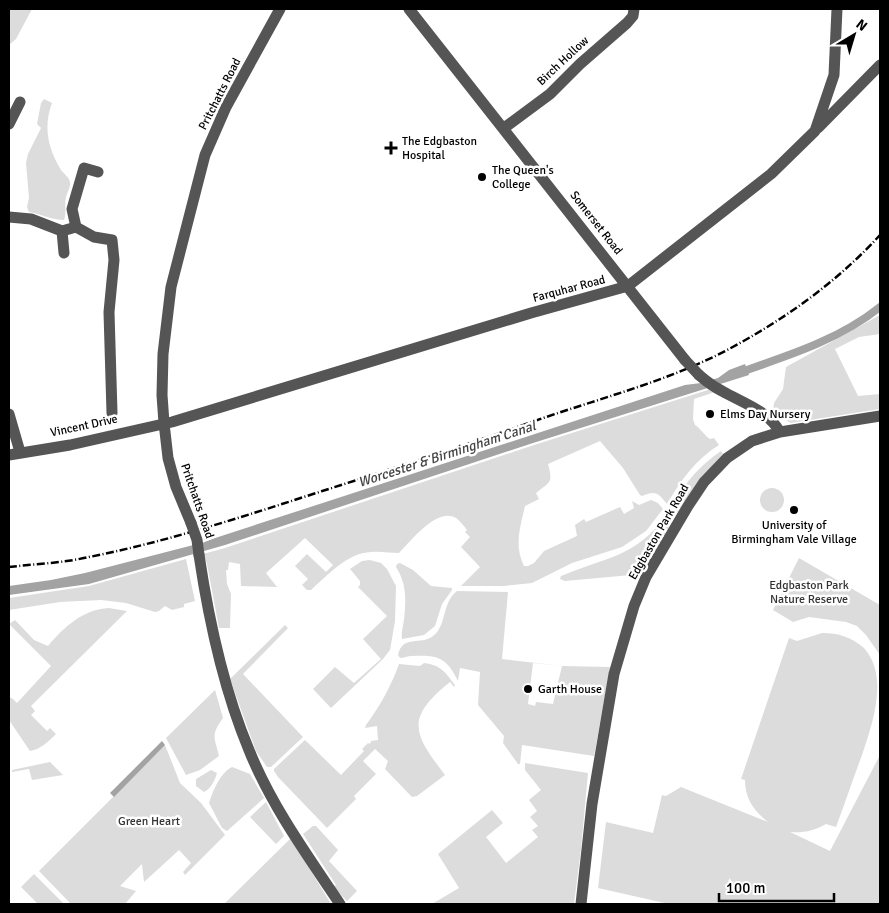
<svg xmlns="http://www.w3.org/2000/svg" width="889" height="913" font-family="Signika,sans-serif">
  <rect width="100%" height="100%" fill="#fff"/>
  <path fill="#dcdcdc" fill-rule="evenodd" d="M9 9H32L16 39 9 45Z
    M44 99 52 103C43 127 48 149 61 170 64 174 69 177 70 182 71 187 67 192 66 197 64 204 67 212 64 220 52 220 41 214 29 212L27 207 29 198 26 163 28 154 41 128 37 124 41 103Z
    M880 315V334L859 337 835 349 858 396 880 394V409L791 423 773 413 774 403 783 389 786 367Z
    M711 389 715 392 694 399 693 419 695 425C701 429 704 435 710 439L714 438 719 445C695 460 681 480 667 504 658 493 656 490 642 496L640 495 623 468 600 441 548 464C553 483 551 481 536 493L539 499 525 506C520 528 514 546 524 566H528L534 563 544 551 577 536 575 525 584 519 586 522 620 507 624 514 634 508 632 501 639 505 651 500 658 503 663 509 646 531 622 547 572 563 532 583 504 586H461L480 567 461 547 470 537 465 532 467 530C464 526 460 521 456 518 437 507 411 541 399 553 390 553 381 551 371 552 347 553 328 575 311 590H307L302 585 308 579 295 566 307 554 326 572 333 565 305 538 266 573 277 587 241 586 240 564 229 562 228 570H226L227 584 231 594 230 628H219L207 564 203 554 225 548 534 445Z
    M721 451 723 454 697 483 676 514 670 509C686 482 696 469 721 451Z
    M760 500a12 12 0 1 1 24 0a12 12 0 1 1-24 0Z
    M666 516 672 521 642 574 565 581 560 579 561 576C606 557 634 558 666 516Z
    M799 558 880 605V655L866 635 857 626 846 622 809 617 793 622 773 610Z
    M186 559 195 601 184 604V607L172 610 165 606 159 611 155 612 126 603 101 600 60 602 9 610V598L89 586Z
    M370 560 381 563 387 569 396 586 395 621 390 650 383 659 331 708 313 689 335 667 354 683 381 659 363 639 387 616 358 587 360 585V581L350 569 362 561Z
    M400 563 413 570 431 586 452 588V590L442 604 435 626 424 635 402 639C401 633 403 626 404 620 406 600 407 584 396 567L397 564Z
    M457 591 508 592 502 659 562 666 610 667 594 756 522 745 520 764H518L503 743 504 736 478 705 480 672 460 668 458 681C446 657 438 655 412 656 407 656 404 658 400 658L398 655C403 634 420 646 433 636 447 626 441 604 457 591ZM533 663 562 666 553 704 536 702 535 706 528 704Z
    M109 608 127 611 31 706 35 711 31 715 47 731 50 728 56 734C48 742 41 749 30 751L9 720V697L13 699 17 703 51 666 9 624 15 620 34 640 48 646C63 628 83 609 109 608Z
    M285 625 288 628 243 674 303 737 271 767H267L256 751 230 679Z
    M822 633C839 633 851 637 864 648 889 676 873 722 862 755 853 779 845 803 836 827L826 824C814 831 803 833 790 832L830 851 880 755V904H669L598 888 606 822 653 833 662 795 666 796 681 787 768 822C754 811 745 799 745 780L741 779 789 638 797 641Z
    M424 663C441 665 445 672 455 685L454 687 450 682C404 719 414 734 445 775L417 796 412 797 385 769 388 761 375 749 363 761 376 774 354 796 356 799 327 828 278 777 274 771V769L305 740 341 775 364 751 362 749 368 743 370 744 371 741 378 740 377 726 365 728 366 725C380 706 391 686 399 664L420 666Z
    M215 690 223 718C210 736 215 738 219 756L200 770 186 775 166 738Z
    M165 745 180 783 201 803 225 835 185 875 183 872 191 863 179 850 144 882 142 864 120 886 136 891 125 904H71L39 871Z
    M50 762 63 775 32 780 29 769 12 772V770Z
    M525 763 588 773 581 849 574 904H432L459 888 438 854 492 810 503 823 486 837 506 863 538 837 532 830 538 826 530 817 537 811 529 800 541 790 525 770Z
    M232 767 250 774 264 798 227 831 222 828 209 803C213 791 220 773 232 767Z
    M211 770 217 773C215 780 211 789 204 792L196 786V779Z
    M266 802 284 836 276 844 250 817Z
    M313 826H316L338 850 329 861 357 891 347 901 333 887 336 885 303 834Z
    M291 838 331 904H224Z
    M34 874 64 904H38L21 887Z"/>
  <path fill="#a3a3a3" d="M745 364 749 375 533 443 225 545 89 584 9 595V586L51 580 85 573 205 542 209 540 685 385 701 383 718 378 729 370Z
    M162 741 165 745 114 797 110 793Z"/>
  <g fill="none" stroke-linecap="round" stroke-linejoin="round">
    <path stroke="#a3a3a3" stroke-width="8" d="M738 373C787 356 839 340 880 307"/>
    <path stroke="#555" stroke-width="11" d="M409 9 685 360
      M9 124 20 102
      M504 128 550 94 580 64 627 23 633 16 634 9
      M818 128 880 65
      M9 217 31 219 62 231 64 253
      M76 227 72 209 84 168 98 172
      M62 231 76 227 94 237 112 240 114 260 109 312 112 413
      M699 375C706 381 714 387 722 391 743 403 767 410 780 432
      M9 414 20 452
      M9 455 70 445 172 422 531 313 628 286 771 174 815 131 834 75 837 9
      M191 523 176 487 168 458 164 423 162 395 163 354 171 287 205 155 226 107 280 9
      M199 555C209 622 223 688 249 750 271 805 307 855 340 904
      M581 904 592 804 614 674 634 606 646 577 688 506 704 482 727 458 752 441 780 432 880 416"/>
    <path stroke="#000" stroke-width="2.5" stroke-dasharray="8 2.5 1 2.5" stroke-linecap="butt" d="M9 567C35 564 63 563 89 557 165 542 239 518 313 494 385 471 457 448 529 423 596 399 667 382 729 349 785 319 837 282 880 235"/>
    <path stroke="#555" stroke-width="11" d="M685 360 699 375
      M191 523 197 540 199 555"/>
  </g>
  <g fill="#000" stroke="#fff" stroke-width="2">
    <path d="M388.5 140.5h5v5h5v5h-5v5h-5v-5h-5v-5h5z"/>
    <circle cx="482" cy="177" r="5"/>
    <circle cx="710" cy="414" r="5"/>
    <circle cx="794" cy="510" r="5"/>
    <circle cx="528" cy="689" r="5"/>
  </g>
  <g text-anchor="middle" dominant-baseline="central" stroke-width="5" stroke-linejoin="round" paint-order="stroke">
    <g font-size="12" fill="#000" stroke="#fff">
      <text transform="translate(563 61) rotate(-43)">Birch Hollow</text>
      <text transform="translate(220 94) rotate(-63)">Pritchatts Road</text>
      <text transform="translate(596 223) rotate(52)">Somerset Road</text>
      <text transform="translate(569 289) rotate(-15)">Farquhar Road</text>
      <text transform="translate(84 426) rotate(-12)">Vincent Drive</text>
      <text transform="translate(197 501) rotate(71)">Pritchatts Road</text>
      <text transform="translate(659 532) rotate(-60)">Edgbaston Park Road</text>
    </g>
    <g font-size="12" fill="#000" stroke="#fff" text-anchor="start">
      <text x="402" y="141">The Edgbaston<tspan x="402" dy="14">Hospital</tspan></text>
      <text x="492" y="170">The Queen's<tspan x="492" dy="14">College</tspan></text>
      <text x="720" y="414">Elms Day Nursery</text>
      <text x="794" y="525" text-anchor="middle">University of<tspan x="794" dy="14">Birmingham Vale Village</tspan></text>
      <text x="538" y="689">Garth House</text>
    </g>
    <g font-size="12" fill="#333" stroke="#fff">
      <text x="809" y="585">Edgbaston Park<tspan x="809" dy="14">Nature Reserve</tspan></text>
      <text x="149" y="821">Green Heart</text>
    </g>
    <g font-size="14" font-style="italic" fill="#444" stroke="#fff">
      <text transform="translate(447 454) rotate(-18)">Worcester &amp; Birmingham Canal</text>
    </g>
  </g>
  <rect width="889" height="913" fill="none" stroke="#000000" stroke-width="20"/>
  <g transform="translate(854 35) rotate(38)" stroke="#ffffff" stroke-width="4" paint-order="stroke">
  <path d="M0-4L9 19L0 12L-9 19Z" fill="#000000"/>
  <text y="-8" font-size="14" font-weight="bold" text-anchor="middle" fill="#000000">N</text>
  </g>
  <path d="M719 893v8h115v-8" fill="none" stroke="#000000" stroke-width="2.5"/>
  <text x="726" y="893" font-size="15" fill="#000000" stroke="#ffffff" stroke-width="4" paint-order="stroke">100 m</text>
</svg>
